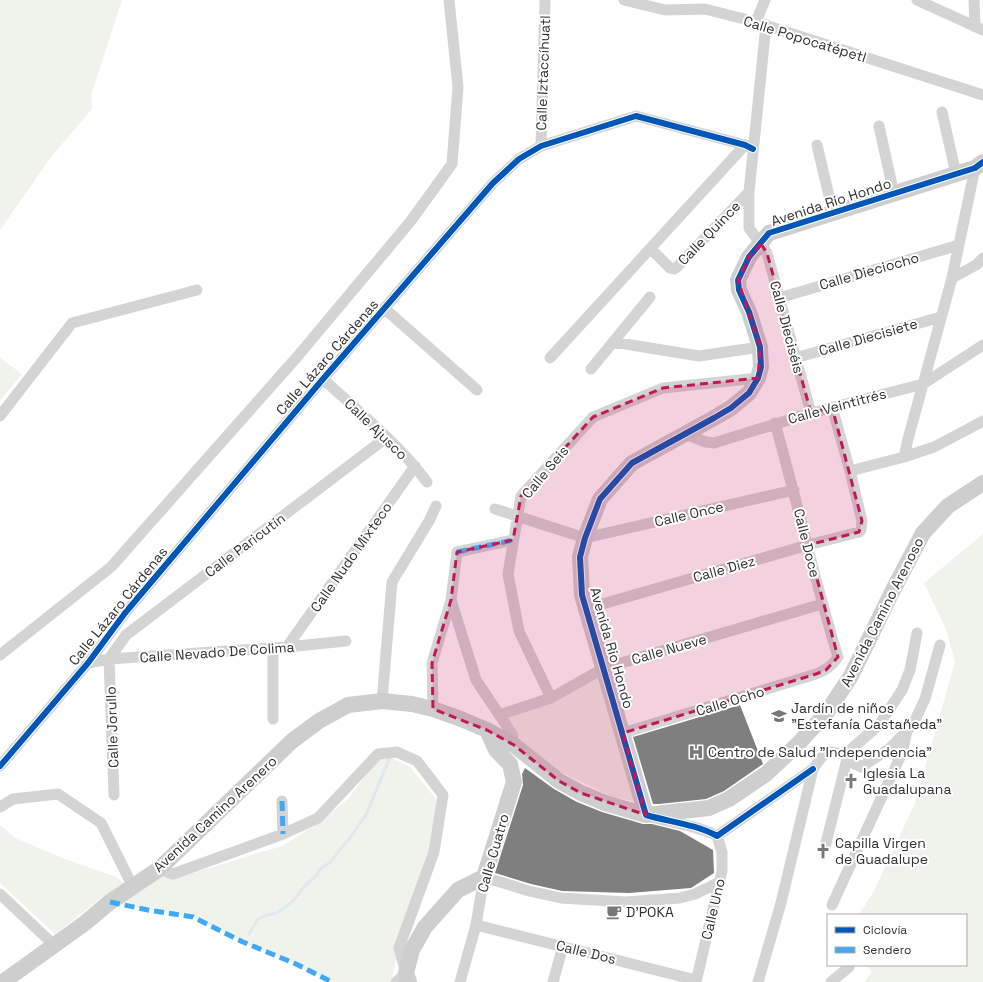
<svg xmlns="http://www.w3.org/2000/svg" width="983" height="982" font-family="'Space Grotesk',sans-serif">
  <rect width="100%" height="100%" fill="#fff"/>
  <path fill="#f0f2ec" d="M0 0H122L91 95 92 109 51 157 0 230Z
    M0 358 22 374 0 401Z
    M983 534V982H864L872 972 866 965H966V915H859L874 891 915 803 955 662 946 629 924 583Z
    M603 673 644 803 613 797 557 770 519 738 505 718Z
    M390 757 410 767 436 799 434 852 399 948 391 982H325L328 979 243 942 193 917 148 910 110 902 104 896 55 934 0 883V825L15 838 65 859 116 877 134 891 155 875 176 878 282 846 320 822 349 798 378 759Z"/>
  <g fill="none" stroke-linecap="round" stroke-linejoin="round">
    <path stroke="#dde9ef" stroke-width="3" d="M249 934 258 919 267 915 277 913 293 901 303 888 317 875 319 870 332 861 337 853 350 838 366 815 390 757"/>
  </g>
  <path fill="#7f7f7f" d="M740 705 763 764 724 791 706 799 659 804H653L633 737Z
    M525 768 554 789 577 802 602 812 643 824H652L680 831 713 850 714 873 691 888 629 893 562 891 531 884 495 873 523 785 522 774Z"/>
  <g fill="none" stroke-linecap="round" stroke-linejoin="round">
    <path stroke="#d4d4d4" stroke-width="11" d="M624 0 665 10 705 9 756 22 983 95
      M917 0 983 30
      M974 0 975 27
      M756 22 765 0
      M766 25 749 192V228L767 253 811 413
      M942 112 956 174
      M879 126 894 194
      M817 145 833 213
      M541 146 545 0
      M651 249 670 268 674 269 677 267 749 192
      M952 278 976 265 983 258
      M779 298 959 245
      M385 309 477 390
      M613 342 699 356 760 347
      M550 358 745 145
      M795 358 941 317
      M591 369 650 297
      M323 379C359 412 398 443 427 482
      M0 416 72 323 197 290
      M685 434 706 442 714 443 811 413 923 384 983 345
      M904 457 908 439 952 278 975 168
      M850 471 904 457 934 447 983 421
      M495 509 585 538 794 490
      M451 600 476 680 512 734 514 745
      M585 609 808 545 859 532 861 530 862 521 850 471 832 407
      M287 647 415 466
      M0 655 111 567 297 357 410 222 452 164 458 87 449 0
      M88 663 109 659 287 647 346 641
      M551 698 519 631 508 574 521 496 593 417 663 388 758 378
      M382 701 392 582 429 521 436 506
      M433 709 432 663 451 600 457 552 513 540
      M499 715 551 698 604 668 822 604
      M273 719V648
      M623 733 816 674C826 670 832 666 838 657 814 579 797 501 775 423
      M847 760 861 767 889 749 907 731
      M0 766 88 663 125 613 323 379 493 183 519 159 541 146 636 116 745 145 753 149
      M114 795 109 659 126 635 387 437
      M282 801 283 834
      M0 807 13 799 58 794 101 823 133 887
      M653 817C674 824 697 825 717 836L813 769
      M825 847 849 751 879 725 902 690 910 670 917 633
      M159 869 173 874 283 834 318 818 378 754 397 752 417 761 443 795 434 852 399 948 406 973 396 982
      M0 894 55 946
      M832 905 902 753 907 731 915 720 925 699 940 645
      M476 925 696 980
      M460 982 476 925 484 877 529 891 561 898 626 902 680 898 695 894 720 882
      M553 982 563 946
      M696 982 722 871V852L717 836
      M758 982 781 903 813 769C817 764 823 753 829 752 839 752 837 756 849 751
      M831 982 849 967"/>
    <path stroke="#cecece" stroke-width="16" d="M646 815 582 595 580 557 585 538 600 499 632 463 714 418 731 408 749 393 758 378 761 367 760 347 749 312 739 290 738 280 749 257 769 233 975 168 983 162
      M3 982 85 923 110 902 159 869 292 741 319 721 348 705 382 701 412 704 433 709 461 719 487 730 514 745 559 781 581 793 605 803 646 815 709 808 729 799 766 774 799 743 827 712 851 676 892 592 923 533 948 506 983 483
      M409 982 406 973 412 950 425 927 458 890 484 877 514 782 510 764 496 750 487 730"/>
    <path stroke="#3fa9f5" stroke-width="5" stroke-dasharray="10 5" stroke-linecap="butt" d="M457 552 513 540
      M282 801 283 834
      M110 902 148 910 193 917 243 942 296 964 332 982"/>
    <g stroke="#fff" stroke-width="8">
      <path id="cycleway" d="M0 766 88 663 125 613 323 379 493 183 519 159 541 146 636 116 745 145 753 149
        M813 769 717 836C695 824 670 822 646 815L582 595 580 557 585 538 600 499 632 463 714 418 731 408 749 393 758 378 761 367 760 347 749 312 739 290 738 280 749 257 769 233 975 168 983 162"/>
    </g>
    <use href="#cycleway" stroke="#0057b8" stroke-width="6"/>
  </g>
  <path fill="#c2185b" fill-opacity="0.2" stroke="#c2185b" stroke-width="3" stroke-dasharray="8 5" stroke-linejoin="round" d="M761 244 767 253 811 413 832 407 862 521 859 532 808 545 838 657 826 670 816 674 623 733 646 815 581 793 559 781 514 745 487 730 433 709 432 663 451 600 457 552 513 540 521 496 593 417 663 388 758 378 760 347 738 280 749 257Z"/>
  <defs>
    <g id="school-bare" transform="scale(1.2)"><path d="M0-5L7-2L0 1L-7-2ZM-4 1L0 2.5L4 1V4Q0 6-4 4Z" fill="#787878" stroke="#fff" stroke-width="2.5" paint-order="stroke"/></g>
    <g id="hospital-bare" transform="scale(1.2)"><path d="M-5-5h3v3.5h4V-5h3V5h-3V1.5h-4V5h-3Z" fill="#787878" stroke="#fff" stroke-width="2.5" paint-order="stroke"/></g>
    <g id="church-bare" transform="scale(1.2)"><path d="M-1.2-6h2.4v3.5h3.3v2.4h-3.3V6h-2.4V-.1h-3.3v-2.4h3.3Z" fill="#787878" stroke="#fff" stroke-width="2.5" paint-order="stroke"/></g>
    <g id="cafe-bare" transform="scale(1.2)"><path d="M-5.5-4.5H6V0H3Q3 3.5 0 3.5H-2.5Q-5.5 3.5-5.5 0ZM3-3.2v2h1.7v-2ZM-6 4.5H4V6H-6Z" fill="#787878" stroke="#fff" stroke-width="2.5" paint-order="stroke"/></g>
  </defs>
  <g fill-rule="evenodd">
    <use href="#school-bare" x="779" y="716"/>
    <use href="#hospital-bare" x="696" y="752"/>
    <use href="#church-bare" x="851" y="781"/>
    <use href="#church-bare" x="823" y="851"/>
    <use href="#cafe-bare" x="614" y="912"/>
  </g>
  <g text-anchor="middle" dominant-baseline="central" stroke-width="4" stroke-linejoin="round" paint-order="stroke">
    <g font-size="14" fill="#303030" stroke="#fff">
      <text transform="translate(805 39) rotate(17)">Calle Popocatépetl</text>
      <text transform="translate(543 73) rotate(-88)">Calle Iztaccíhuatl</text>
      <text transform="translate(831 202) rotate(-18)">Avenida Río Hondo</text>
      <text transform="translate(709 233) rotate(-46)">Calle Quince</text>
      <text transform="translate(869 271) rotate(-16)">Calle Dieciocho</text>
      <text transform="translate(787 327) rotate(75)">Calle Dieciséis</text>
      <text transform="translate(868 337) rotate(-16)">Calle Diecisiete</text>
      <text transform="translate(327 357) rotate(-49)">Calle Lázaro Cárdenas</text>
      <text transform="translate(837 406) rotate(-15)">Calle Veintitrés</text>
      <text transform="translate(376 429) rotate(44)">Calle Ajusco</text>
      <text transform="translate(545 472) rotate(-50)">Calle Seis</text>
      <text transform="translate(689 514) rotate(-13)">Calle Once</text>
      <text transform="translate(807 543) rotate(76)">Calle Doce</text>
      <text transform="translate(245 545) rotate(-37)">Calle Paricutín</text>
      <text transform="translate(351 557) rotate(-55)">Calle Nudo Mixteco</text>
      <text transform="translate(724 569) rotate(-16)">Calle Diez</text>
      <text transform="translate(118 606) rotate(-51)">Calle Lázaro Cárdenas</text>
      <text transform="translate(882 612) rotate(-63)">Avenida Camino Arenoso</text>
      <text transform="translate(612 648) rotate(74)">Avenida Río Hondo</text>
      <text transform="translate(669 649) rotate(-16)">Calle Nueve</text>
      <text transform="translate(217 652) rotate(-4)">Calle Nevado De Colima</text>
      <text transform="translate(730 701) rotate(-17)">Calle Ocho</text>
      <text transform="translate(112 727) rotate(-92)">Calle Jorullo</text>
      <text transform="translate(215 814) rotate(-43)">Avenida Camino Arenero</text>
      <text transform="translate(493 853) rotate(-74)">Calle Cuatro</text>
      <text transform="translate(713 909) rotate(-77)">Calle Uno</text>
      <text transform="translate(586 952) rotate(14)">Calle Dos</text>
    </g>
    <g font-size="14" fill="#303030" stroke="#fff" text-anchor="start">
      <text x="791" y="708">Jardín de niños<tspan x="791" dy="16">"Estefanía Castañeda"</tspan></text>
      <text x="708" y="752">Centro de Salud "Independencia"</text>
      <text x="863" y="773">Iglesia La<tspan x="863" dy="16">Guadalupana</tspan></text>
      <text x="835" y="843">Capilla Virgen<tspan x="835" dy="16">de Guadalupe</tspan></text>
      <text x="626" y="912">D'POKA</text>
    </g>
  </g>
  <rect x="827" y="914" width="140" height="52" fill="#ffffff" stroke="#acacac"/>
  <rect x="835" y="927" width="20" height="6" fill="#0057b8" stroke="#acacac"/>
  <text x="863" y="934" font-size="12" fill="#303030">Ciclovía</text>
  <rect x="835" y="947" width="20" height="6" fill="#3fa9f5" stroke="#acacac"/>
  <text x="863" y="954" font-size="12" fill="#303030">Sendero</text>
</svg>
